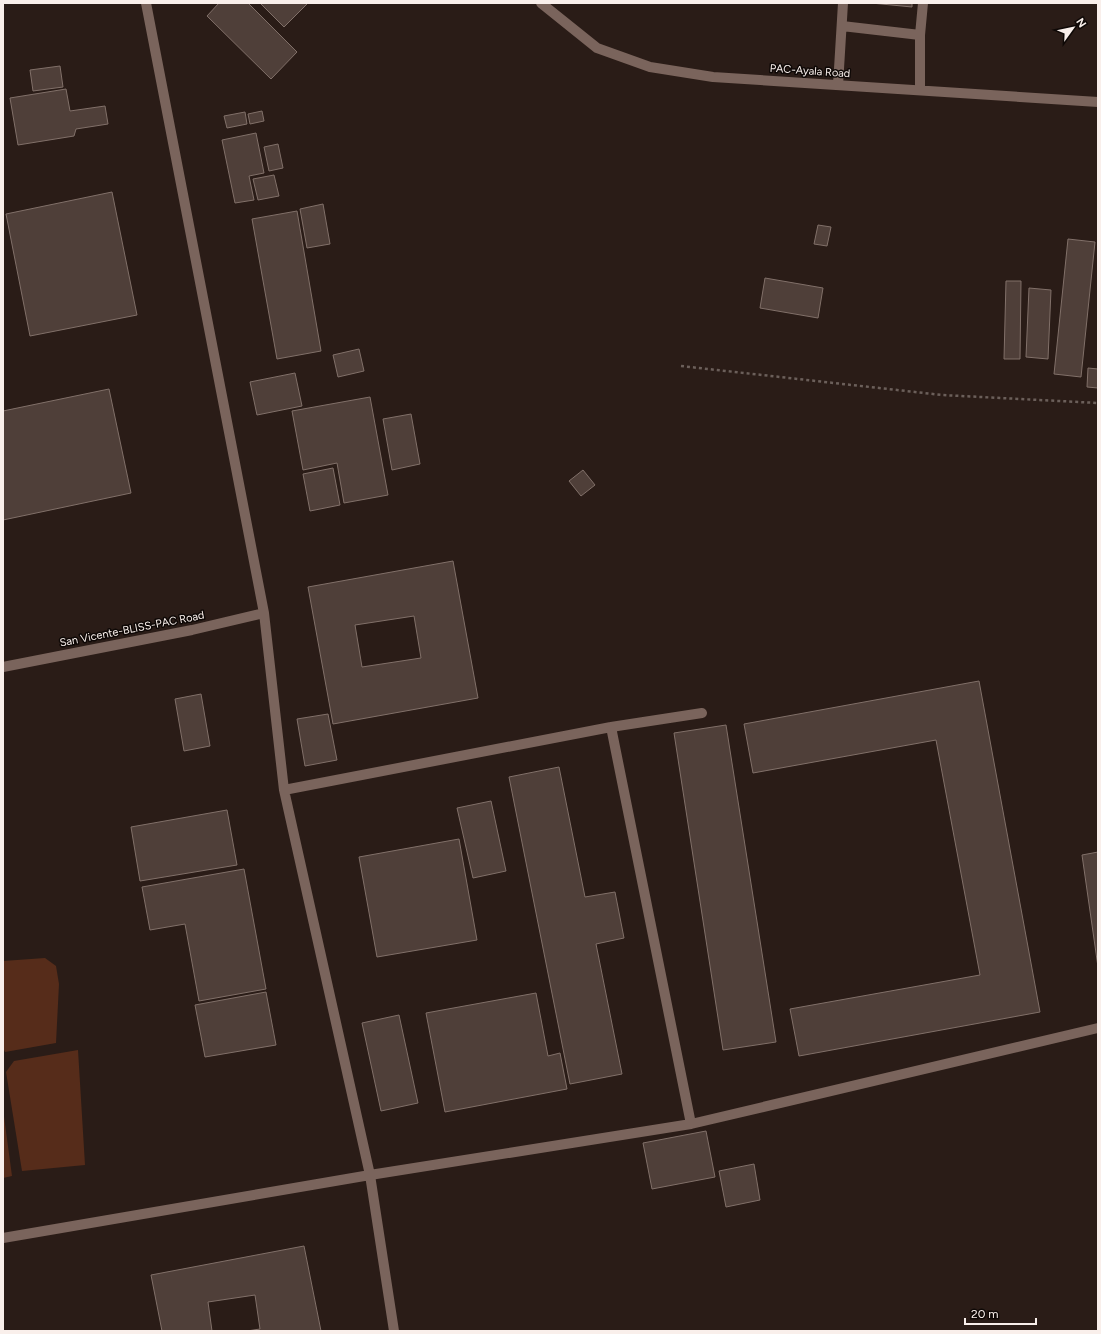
<svg xmlns="http://www.w3.org/2000/svg" width="1101" height="1334" font-family="Figtree,sans-serif">
  <rect width="100%" height="100%" fill="#2a1c17"/>
  <path fill="#562c1a" d="M45 958 56 966 59 984 56 1043 5 1052 3 1048V961Z
    M78 1050 85 1165 22 1171 6 1072 14 1061Z
    M3 1109 12 1176 3 1178Z"/>
  <path fill="#4f3f39" stroke="#817069" fill-rule="evenodd" d="M219 3H248L297 52 271 79 207 16Z
    M260 3H308L284 27Z
    M871 3H912V7Z
    M60 66 63 87 33 91 30 70Z
    M66 89 70 111 105 106 108 124 76 129 74 136 18 145 10 98Z
    M262 111 264 121 250 124 248 114Z
    M245 112 247 124 227 128 224 116Z
    M256 133 264 173 249 176 254 200 235 203 222 140Z
    M278 144 283 168 269 171 264 147Z
    M274 175 279 196 258 200 253 179Z
    M112 192 137 315 30 336 6 214Z
    M323 204 330 244 307 248 300 209Z
    M297 211 321 351 277 359 252 219Z
    M818 225 831 227 827 246 814 244Z
    M1068 239 1095 242 1081 377 1054 374Z
    M765 278 823 288 818 318 760 308Z
    M1006 281H1021L1020 359H1004Z
    M1029 288 1051 290 1048 359 1026 357Z
    M359 349 364 371 338 377 333 355Z
    M1088 368 1098 369V388L1087 387Z
    M295 373 302 406 257 415 250 382Z
    M109 389 131 493 3 520V411Z
    M370 397 388 495 344 503 337 463 303 470 292 411Z
    M411 414 420 464 392 470 383 419Z
    M333 468 340 505 310 511 303 474Z
    M583 470 595 485 581 496 569 481Z
    M453 561 478 698 333 724 308 587ZM414 616 421 658 362 667 355 625Z
    M979 681 1040 1012 799 1056 790 1009 980 975 936 740 753 773 744 724Z
    M201 694 210 746 184 751 175 699Z
    M328 714 337 760 305 766 297 719Z
    M726 725 776 1042 723 1050 674 733Z
    M559 767 585 897 615 892 624 938 596 944 622 1074 570 1084 509 777Z
    M491 801 506 871 473 878 457 808Z
    M227 810 237 865 140 881 131 827Z
    M459 839 477 940 377 957 359 857Z
    M1098 852V967L1082 855Z
    M244 869 266 989 199 1001 185 924 150 930 142 887Z
    M266 992 276 1045 205 1057 195 1005Z
    M536 993 548 1056 560 1053 567 1089 445 1112 426 1013Z
    M399 1015 418 1103 381 1111 362 1023Z
    M706 1131 715 1177 652 1189 643 1143Z
    M754 1164 760 1200 726 1207 719 1171Z
    M304 1246 321 1331H247L260 1329 255 1295 208 1302 212 1331H162L151 1275Z"/>
  <g fill="none" stroke-linecap="round" stroke-linejoin="round">
    <path stroke="#6b5f5a" stroke-width="2.5" stroke-dasharray="3 3" stroke-linecap="butt" d="M681 366 942 395 1098 403"/>
    <path stroke="#7a645c" stroke-width="10" d="M146 3 264 613 284 790 370 1175 394 1331
      M541 3 597 48 650 67 713 77 1098 102
      M842 26 920 35
      M838 85 843 3
      M920 90V35L923 3
      M3 667 192 630 264 613
      M611 727 691 1124
      M284 790 611 727 702 713
      M3 1238 370 1175 691 1124 1098 1028"/>
  </g>
  <g text-anchor="middle" dominant-baseline="central" stroke-width="3" stroke-linejoin="round" paint-order="stroke">
    <g font-size="11" fill="#f9efeb" stroke="#0e0806">
      <text transform="translate(810 71) rotate(4)">PAC-Ayala Road</text>
      <text transform="translate(132 629) rotate(-11)">San Vicente-BLISS-PAC Road</text>
    </g>
  </g>
  <rect width="1101" height="1334" fill="none" stroke="#f9efeb" stroke-width="8"/>
  <g transform="translate(1073 28) rotate(57)" stroke="#0e0806" stroke-width="3" paint-order="stroke">
  <path d="M0-3L7 15L0 10L-7 15Z" fill="#f9efeb"/>
  <text y="-6" font-size="11" font-weight="bold" text-anchor="middle" fill="#f9efeb">N</text>
  </g>
  <path d="M965 1318v6h71v-6" fill="none" stroke="#f9efeb" stroke-width="2"/>
  <text x="971" y="1318" font-size="12" fill="#f9efeb" stroke="#0e0806" stroke-width="3" paint-order="stroke">20 m</text>
</svg>
